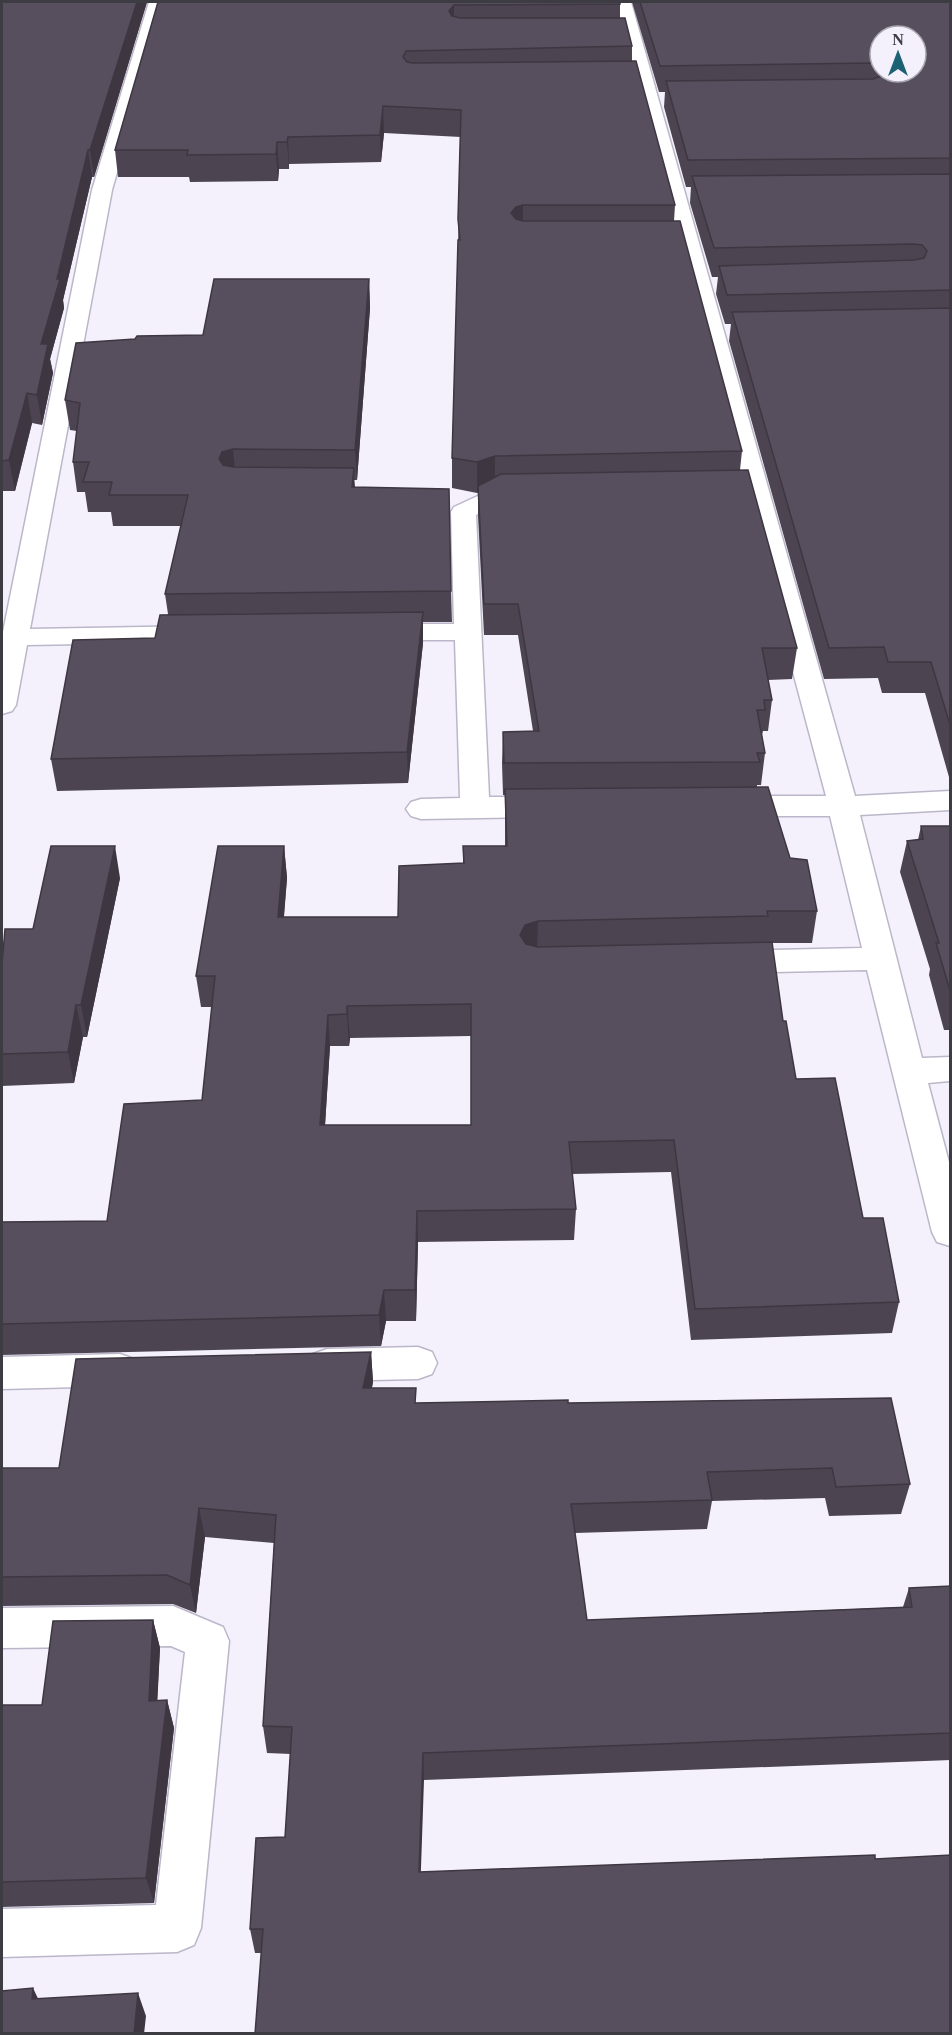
<svg xmlns="http://www.w3.org/2000/svg" width="952" height="2035" font-family="'Times New Roman',serif">
  <rect width="100%" height="100%" fill="#f4f1fd"/>
  <g fill="none" stroke-linecap="round" stroke-linejoin="round">
    <g stroke="#bbb7c9" stroke-width="3">
      <path id="minor" d="M149 2H165L112 190 30 629 199 626 209 628 212 634 209 640 199 642 27 645 16 705 12 711 2 714V637L92 190Z
        M615 2H631L855 796 950 791V810L860 815 922 1058 950 1057V1081L928 1083 950 1166V1246L937 1242 932 1232 867 970 730 973 719 970 714 962 719 954 730 951 862 948 830 816H730L720 813 715 806 720 799 730 796H826Z
        M495 488 529 490 532 495 529 500 500 502 476 515 489 797H550L560 800 565 807 560 814 550 817 421 819 411 816 406 809 411 802 421 799 460 798 455 640H380L370 638 367 632 370 626 380 624H454L451 512 454 507Z
        M418 1347 432 1352 437 1363 432 1374 418 1379 327 1381 313 1376 308 1365 313 1354 327 1349Z
        M120 1354 134 1359 139 1370 134 1381 120 1386 2 1389V1357Z
        M173 1606 223 1627 229 1641 201 1928 194 1945 177 1952 2 1957V1909L156 1905 185 1652 171 1646 2 1648V1608Z"/>
    </g>
    <use href="#minor" fill="#fff" fill-rule="evenodd"/>
  </g>
  <path fill="#4c4451" fill-rule="evenodd" d="M2 2H147L94 177H92L63 300 64 308 50 359 53 373 42 425 32 423 15 491H2Z
    M158 2 620 4V18L632 46V61L675 205 674 221 742 451 740 470 797 648 792 679 768 680 772 700 768 731H763L762 735 765 753 761 785H757V787L790 858 817 911 812 943H772L783 1021 796 1079 863 1218 899 1302 892 1333 691 1340 671 1172 572 1174 576 1209 574 1240 418 1242 416 1321H386L381 1346 2 1355V1356V1222L107 1221 202 1100 212 1007H201L196 976 284 846 287 878 284 917H398L463 863V846H505V795H503L502 763 503 732 533 731 518 635H484L478 516V492L477 493 452 488V458L461 137 384 133 381 162 289 164V169H279L278 181 190 182 189 177H118L115 150ZM471 1036V1125H325L330 1046H349L350 1038Z
    M632 2H951V784L925 693H882L878 678 824 679 729 341 731 324H725L716 294 718 277H712L690 203 691 187H686L664 107 665 92H659ZM880 36 916 72H880Z
    M369 279 370 308 357 480H354L355 487 451 591 452 622H423V643L408 783 57 791 51 759 155 638 168 614 165 594 181 526H113L111 512H88L85 492H77L73 462 77 431 70 430 65 400 203 335Z
    M921 826H951V1030H944L929 975 930 969 900 872 907 841 918 840Z
    M120 878 87 1037H83L74 1083 2 1086V964L33 929Z
    M371 1352 373 1382 372 1388 416 1403H568L910 1484 901 1514 829 1516 825 1498 712 1501 707 1529 575 1533 587 1620 903 1607 909 1588 951 1586V1760L424 1780 261 1953H255L250 1929 285 1837 291 1754 267 1753 263 1726 274 1543 205 1537 196 1613 173 1604 2 1606V1468H59Z
    M153 1620 160 1648 157 1701 167 1700 174 1728 154 1903 2 1907V1908V1705H42Z"/>
  <path fill="#3e3742" d="M137 2H147L94 177 90 150Z
    M454 5V30L449 11Z
    M383 106 384 133 381 162 380 135Z
    M288 137 289 164V169L287 142Z
    M277 142 279 169 278 181 276 154Z
    M88 150 92 177 63 300 64 308 50 359 53 373 42 425 37 395 41 344Z
    M523 205V233L511 213 516 207Z
    M369 279 370 308 357 480 355 450Z
    M27 393 32 423 15 491 9 460Z
    M233 449 236 479 225 482 219 459 222 452Z
    M495 456V486L477 493V462Z
    M354 468 355 499 352 487Z
    M423 612V643L408 783 407 752Z
    M115 846 120 878 87 1037 81 1005Z
    M284 846 287 878 281 949 278 917Z
    M538 921 537 953 524 957 520 935 525 925Z
    M76 1005 83 1037 74 1083 68 1052Z
    M347 1006 350 1038 349 1046 347 1014Z
    M328 1015 330 1046 323 1157 320 1125Z
    M417 1211 418 1242 416 1321 415 1290Z
    M384 1290 386 1321 381 1346 379 1315Z
    M371 1352 373 1382 365 1418 363 1388Z
    M199 1508 205 1537 196 1613 190 1585Z
    M153 1620 160 1648 156 1728 149 1701Z
    M167 1700 174 1728 154 1903 146 1878Z
    M423 1753 424 1780 420 1897 419 1872Z
    M33 1988 44 2011 32 1999Z
    M138 1993 146 2016 144 2034H134Z"/>
  <path fill="#584f5e" stroke="#3e3742" stroke-width="1.5" fill-rule="evenodd" d="M2 2H137L90 150H88L57 279H60L41 344H48L37 395 27 393 9 460 2 461Z
    M158 2H620V4L454 5 449 11 452 16 460 18H625L632 46 406 51 403 57 407 62 413 63 636 61 675 205H523L516 207 511 213 516 219 523 221H680L742 451 495 456 477 462 452 458 458 240H460L458 219 461 110 383 106 380 135 288 137 287 142H277L276 154 187 155 188 150H115Z
    M640 2H951V158L688 160 666 81 873 79 882 76 883 72H916V36H880V65L873 63 660 66Z
    M951 174V290L727 295 719 266 914 260 924 258 927 251 922 245 913 244 714 248 692 176Z
    M214 279H369L355 450 233 449 222 452 219 459 223 465 233 467 354 468 352 487 449 489 451 591 165 594 188 495H109L112 482H83L89 462H73L80 403 65 400 76 343 135 339 137 336 203 335Z
    M951 308V728L931 662H888L884 647 829 648 732 312Z
    M748 470 797 648H762L772 700H764L765 710H757L765 753H757L760 762 504 763 503 732 539 731 518 604H484L478 486 501 474Z
    M423 612 407 752 51 759 73 640 155 638 160 615Z
    M768 787 790 858 807 860 817 911H767L768 916 538 921 525 925 520 935 526 944 538 947 772 942 783 1021H786L796 1079 835 1078 863 1218H883L899 1302 695 1309 674 1140 569 1142 576 1209 417 1211 415 1290H384L379 1315 2 1324V1222L107 1221 124 1104 202 1100 215 976H196L218 846H284L278 917H398L399 866 464 863 463 846H507L505 789ZM471 1004V1125H320L328 1015 347 1014V1006Z
    M921 826H951V994L936 943H939L907 841 923 839Z
    M51 846H115L81 1005H76L68 1052 2 1054V964L5 929H33Z
    M371 1352 363 1388H416L415 1403 568 1400V1403L891 1398 910 1484 836 1487 832 1468 707 1472 712 1500 571 1504 587 1620 912 1607 909 1588 951 1586V1733L423 1753 419 1872 875 1855V1859L951 1855V2034H255L263 1929H250L256 1838 285 1837 292 1727 263 1726 276 1515 199 1508 190 1585 167 1575 2 1577V1468H59L76 1359Z
    M153 1620 149 1701 167 1700 146 1878 2 1882V1705H42L53 1621Z
    M33 1988 32 1999 138 1993 134 2034H2V1991Z"/>
  <rect width="952" height="2035" fill="none" stroke="#3d3c43" stroke-width="6"/>
  <g transform="translate(898 54)"><circle r="28" fill="#f4f1fd" stroke="#aba9b3" stroke-width="1.5"/>
  <path d="M0-4.5L10 22L0 15L-10 22Z" fill="#1d6174"/>
  <text y="-9" font-size="16" font-weight="bold" text-anchor="middle" fill="#3d3c43">N</text>
  </g>
</svg>
